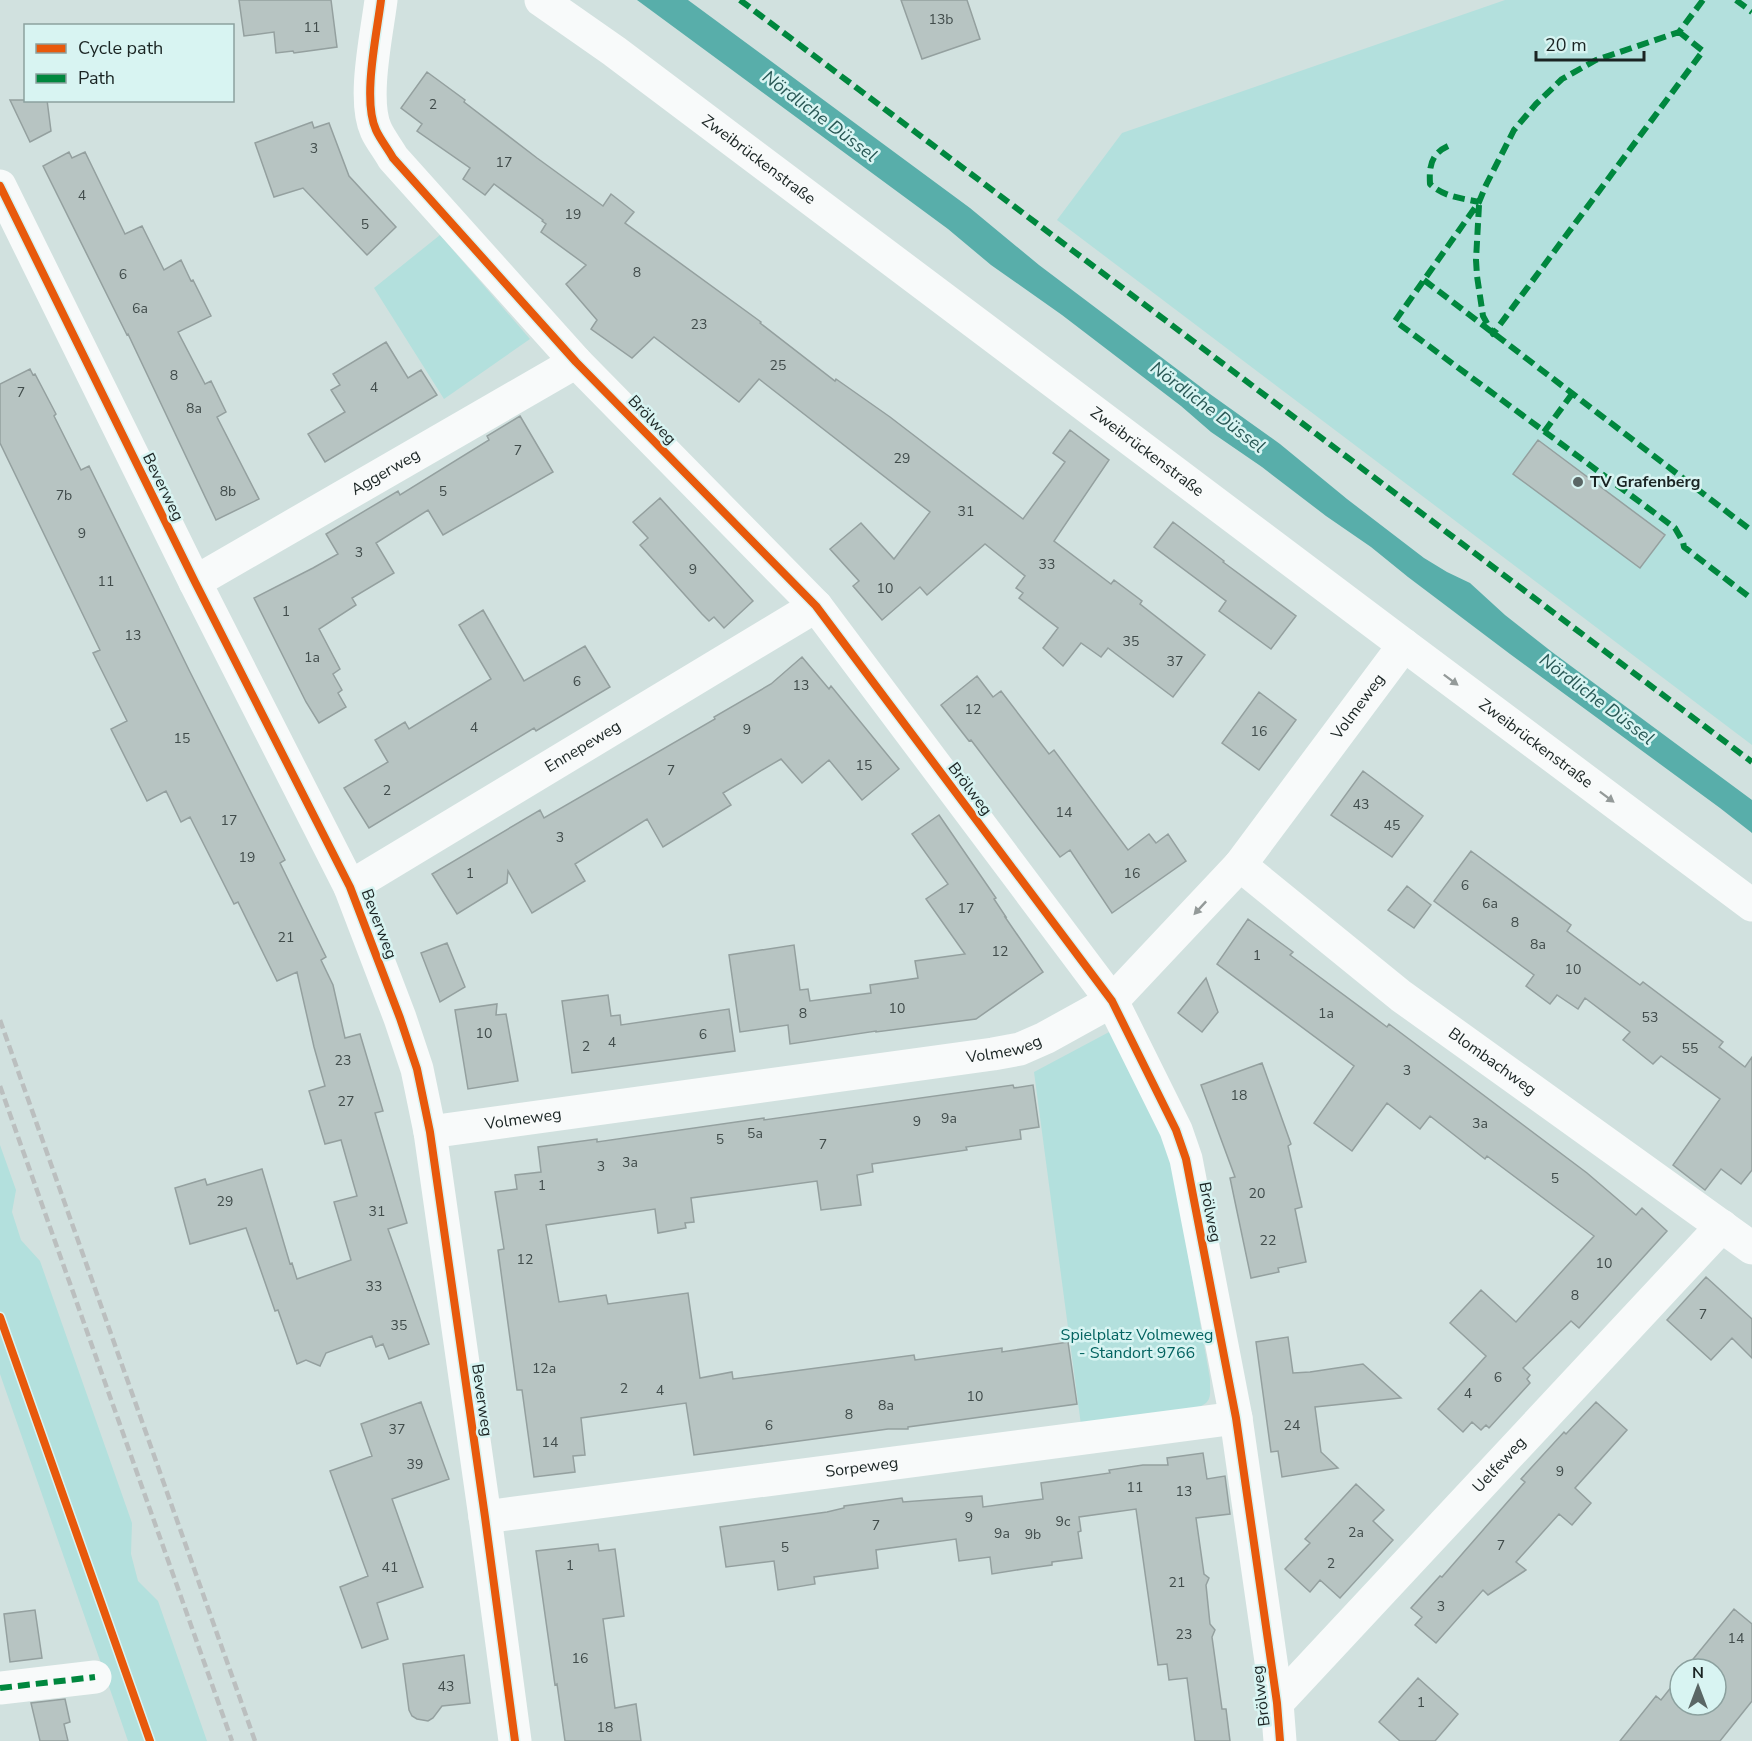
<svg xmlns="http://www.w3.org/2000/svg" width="1752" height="1741" font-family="'Nunito Sans',sans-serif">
  <rect width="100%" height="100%" fill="#d1e1df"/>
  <path fill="#b3e0dd" d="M1505 0H1752V745L1057 220 1122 133Z
    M440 235 530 339 444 399 374 288Z
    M1111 1031 1167 1135 1210 1379C1210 1396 1213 1403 1195 1408L1081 1425 1034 1072Z
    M0 1145 16 1190 12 1212 21 1240 40 1261 132 1523 131 1554 138 1581 158 1601 207 1741H128L0 1374Z"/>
  <path fill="#58aeaa" d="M637 0H688L970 208 1039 265 1210 394 1280 444 1347 499 1424 558 1447 572 1470 583 1505 615 1552 652 1752 800V833L1720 808 1510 654 1408 577 1371 547 1326 516 1262 467 1211 432 1181 406 1062 315 991 265 948 229Z"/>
  <path fill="#b7c4c2" stroke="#94a09f" stroke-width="1.5" d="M239 0H331L337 47 294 53 293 51 276 53 274 32 244 36Z
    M901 0H967L980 39 922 59Z
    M427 72 465 100 464 102 537 158 603 206 611 194 634 212 625 223 761 322 760 323 835 381 836 379 890 417 1023 519 1065 462 1053 453 1070 430 1109 460 1054 541 1111 584 1114 580 1142 601 1140 604 1205 655 1173 697 1108 648 1101 657 1081 643 1063 666 1043 648 1058 628 1019 598 1023 593 1016 588 1025 576 985 544 927 595 920 587 882 620 853 586 859 581 830 549 861 523 894 559 930 512 759 379 739 402 654 337 632 358 591 329 597 320 566 284 586 265 541 232 546 224 542 221 543 220 494 184 485 195 463 179 470 168 417 131 422 124 401 108Z
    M10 100H47L51 131 30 142Z
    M312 122 314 128 329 123 349 176 396 227 367 255 303 188 274 197 255 143Z
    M69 152 72 158 85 152 125 234 142 226 164 270 181 260 191 281 193 280 211 316 178 332 205 384 211 381 226 412 217 417 259 499 216 520 128 334 127 335 43 166Z
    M386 342 408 378 421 370 437 395 325 462 308 434 345 412 331 390 340 385 333 374Z
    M30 369 33 375 35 374 56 414 54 416 81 470 89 466 190 672 285 860 280 863 326 957 321 960 333 985 345 1038 360 1034 383 1111 375 1113 407 1223 388 1229 429 1344 389 1359 383 1344 376 1347 372 1336 326 1353 320 1366 306 1360 297 1364 278 1310 275 1311 246 1228 190 1244 175 1188 205 1179 207 1185 262 1169 290 1264 292 1263 297 1279 351 1260 334 1202 357 1196 341 1140 325 1144 309 1091 325 1086 314 1047 297 972 277 981 238 902 234 904 190 817 181 822 166 791 147 801 111 729 127 721 93 653 100 650 0 443V384Z
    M520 416 553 472 443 535 428 510 376 543 394 573 352 598 356 605 319 629 340 669 333 674 342 690 338 693 346 707 319 723 306 702 254 598 313 568 338 554 326 534 398 491 400 495 489 440 487 436Z
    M1538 440 1665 535 1640 568 1513 474Z
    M660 498 753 601 724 628 714 617 709 621 702 614 640 545 648 538 633 522Z
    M1173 522 1224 561 1223 562 1296 616 1271 649 1219 611 1226 601 1154 547Z
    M483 610 524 681 585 646 610 687 536 731 534 728 369 828 344 788 388 762 375 740 405 722 409 729 491 679 459 625Z
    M802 657 829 689 831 686 899 769 862 800 829 760 802 783 781 759 723 793 731 805 663 847 647 819 575 864 585 881 532 913 508 871 507 883 457 914 432 874 540 810 544 818 715 719 714 717 771 684Z
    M977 676 993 697 1001 691 1049 754 1054 750 1128 850 1149 834 1156 843 1168 834 1186 861 1112 913 1070 850 1060 857 971 740 969 741 941 705Z
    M1259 692 1296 720 1259 770 1222 743Z
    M1363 771 1423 816 1392 857 1331 815Z
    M939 815 996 898 994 899 1006 917H1005L1043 972 976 1019 876 1032V1031L790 1044 788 1025 740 1032 729 955 794 945 800 990 808 989 810 1001 871 993 870 985 918 978 915 961 965 954 926 899 948 884 912 834Z
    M1471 851 1571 925 1567 931 1640 985 1643 982 1723 1042 1719 1047 1745 1067 1752 1057V1170L1741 1184 1721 1169 1705 1190 1673 1165 1720 1099 1661 1056 1653 1064 1623 1040 1630 1032 1585 998 1578 1009 1557 995 1550 1004 1526 986 1534 975 1434 901Z
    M1407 886 1431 905 1414 928 1388 910Z
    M1248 919 1293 952 1290 955 1387 1027 1389 1024 1587 1173 1636 1215 1642 1208 1667 1231 1579 1328 1571 1321 1523 1368 1530 1375 1527 1379 1530 1383 1489 1428 1486 1425 1481 1430 1472 1422 1463 1432 1438 1409 1486 1356 1450 1323 1481 1290 1516 1322 1594 1236 1487 1156 1485 1159 1430 1116 1420 1129 1387 1103 1352 1151 1314 1123 1354 1066 1217 964Z
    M447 943 465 987 440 1002 421 953Z
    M1206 978 1218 1012 1202 1032 1178 1013Z
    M608 995 611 1016 620 1015 621 1025 729 1009 735 1051 572 1073 562 1001Z
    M497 1004 496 1015 506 1014 518 1081 468 1089 455 1010Z
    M1262 1063 1291 1144 1288 1146 1302 1207 1295 1209 1306 1262 1278 1268 1279 1272 1251 1278 1230 1178 1235 1177 1201 1085Z
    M1013 1085 1014 1088 1033 1085 1039 1127 1020 1130 1021 1139 966 1147 967 1150 872 1164 873 1172 857 1175 861 1205 821 1210 817 1181 691 1198 694 1222 685 1223 686 1228 658 1233 655 1209 546 1225 559 1302 606 1295 608 1304 688 1293 700 1378 732 1372 733 1379 914 1355 915 1360 1002 1348V1352L1068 1342 1077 1404 908 1427V1429H888L694 1455 686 1403 581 1418 585 1455 573 1456 575 1472 534 1477 522 1390H517L498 1250 504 1249 495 1192 517 1189 515 1175 541 1172 538 1147 597 1139V1142L764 1118V1120Z
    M1706 1277 1752 1319V1358L1732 1338 1711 1360 1667 1320Z
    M1288 1337 1293 1373 1310 1372 1363 1364 1401 1398 1315 1407 1321 1452 1338 1468 1282 1477 1278 1451 1271 1452 1256 1342Z
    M421 1402 449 1479 392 1499 423 1587 377 1603 388 1639 362 1648 340 1587 368 1576 330 1471 372 1456 361 1424Z
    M1596 1402 1627 1430 1575 1488 1591 1503 1572 1525 1559 1514 1516 1562 1526 1570 1488 1595 1483 1590 1436 1643 1415 1625 1422 1617 1411 1608 1440 1576 1442 1577 1525 1482 1521 1479 1564 1432 1566 1434Z
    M1203 1453 1207 1479 1225 1476 1230 1514 1196 1518 1204 1574 1209 1578 1206 1585 1210 1624 1215 1630 1212 1637 1222 1709H1226L1230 1741H1195L1187 1678 1169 1680 1167 1664 1158 1665 1136 1509 1079 1517 1081 1531 1078 1532 1082 1558 1052 1562V1565L1023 1569 992 1574 990 1557 959 1561 956 1539 876 1550 878 1568 814 1577 815 1584 778 1590 774 1561 726 1567 720 1527 827 1512 844 1508V1506L902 1498 903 1502 982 1496 983 1507 1043 1499 1041 1483 1110 1473 1109 1470 1143 1465H1168L1167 1458Z
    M1356 1484 1384 1510 1373 1521 1393 1540 1340 1598 1320 1580 1310 1592 1285 1569 1310 1543 1305 1539Z
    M598 1544 599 1551 615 1549 624 1616 603 1619 615 1708 636 1704 641 1741H565L557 1684 555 1685 536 1551Z
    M1734 1609 1752 1624V1701L1720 1741H1620L1656 1696 1661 1700 1680 1676V1705H1716V1669H1685Z
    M35 1610 42 1658 10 1662 4 1614Z
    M464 1655 470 1703 442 1706 433 1718 428 1721 417 1719 412 1716 409 1710 403 1664Z
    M1418 1678 1458 1714 1435 1741H1400L1379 1722Z
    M65 1699 70 1722 64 1724 68 1741H40L31 1703Z"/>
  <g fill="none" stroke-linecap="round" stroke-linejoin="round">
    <g stroke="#f8fafa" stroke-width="33">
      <path d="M381 0C377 33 362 100 376 130 380 139 388 149 393 158L576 362 816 606 1112 1001 1176 1130 1186 1159 1236 1418 1277 1703 1280 1741"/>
      <path id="s1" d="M541 0 614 51 1404 645 1752 905"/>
      <path d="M0 186 195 582 350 887 400 1018 417 1069 430 1132 485 1517 515 1741"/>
      <path id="s2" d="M195 582 576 362"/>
      <path id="s3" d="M1240 865 1401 996 1752 1248"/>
      <path id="s4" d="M350 887 816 606"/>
      <path id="s5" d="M430 1132 993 1054 1020 1049 1045 1038 1112 1001 1240 865 1404 645"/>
      <path id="s6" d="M485 1517 1236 1418"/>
      <path d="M0 1688 95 1677"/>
      <path id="s7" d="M1277 1703 1722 1226"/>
    </g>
    <path stroke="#bbbfbf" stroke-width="4.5" stroke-dasharray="9 4.5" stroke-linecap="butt" d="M0 1020 255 1741
      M0 1086 232 1741"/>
    <path stroke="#00873e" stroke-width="6" stroke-dasharray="12 6" stroke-linecap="butt" d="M740 0 1752 762
      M1703 0 1679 32 1596 60 1562 79 1536 104 1514 130 1486 185 1479 202 1395 321 1675 528 1683 542 1684 547 1752 599
      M1736 0 1752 12
      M1448 146C1431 154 1429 166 1430 184 1444 197 1461 198 1479 202
      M1479 205 1476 260 1477 276 1483 316 1493 334 1703 51 1679 32
      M1424 280 1752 531
      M1544 432 1572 394
      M0 1688 95 1677"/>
    <g stroke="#d8f4f2" stroke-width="11">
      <path id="cycleway" d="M381 0C377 33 362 100 376 130 380 139 388 149 393 158L576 362 816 606 1112 1001 1176 1130 1186 1159 1236 1418 1277 1703 1280 1741
        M0 186 195 582 350 887 400 1018 417 1069 430 1132 485 1517 515 1741
        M0 1317 150 1741"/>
    </g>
    <use href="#cycleway" stroke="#e8590c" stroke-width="8"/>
  </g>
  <defs><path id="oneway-solid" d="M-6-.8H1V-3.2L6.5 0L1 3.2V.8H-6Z" transform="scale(1.5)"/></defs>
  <g fill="#949a99">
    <use href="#oneway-solid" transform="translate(1451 680) rotate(37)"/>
    <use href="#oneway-solid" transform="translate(1607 797) rotate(37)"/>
    <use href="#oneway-solid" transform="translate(1200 908) rotate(133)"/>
  </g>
  <circle fill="#5a6665" stroke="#d8f4f2" stroke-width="2" cx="1578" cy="482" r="6"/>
  <g text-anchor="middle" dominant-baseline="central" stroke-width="5" stroke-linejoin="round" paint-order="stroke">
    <g font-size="14" fill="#414c4b">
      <text x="941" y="19">13b</text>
      <text x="312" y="27">11</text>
      <text x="433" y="104">2</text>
      <text x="314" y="148">3</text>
      <text x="504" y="162">17</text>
      <text x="82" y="195">4</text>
      <text x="573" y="214">19</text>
      <text x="365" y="224">5</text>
      <text x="637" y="272">8</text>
      <text x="123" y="274">6</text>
      <text x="140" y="308">6a</text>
      <text x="699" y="324">23</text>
      <text x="778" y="365">25</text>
      <text x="174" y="375">8</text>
      <text x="374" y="387">4</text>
      <text x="21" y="392">7</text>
      <text x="194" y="408">8a</text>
      <text x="518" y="450">7</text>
      <text x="902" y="458">29</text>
      <text x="228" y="491">8b</text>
      <text x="443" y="491">5</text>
      <text x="64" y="495">7b</text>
      <text x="966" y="511">31</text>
      <text x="82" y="533">9</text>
      <text x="359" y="552">3</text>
      <text x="1047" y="564">33</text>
      <text x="693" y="569">9</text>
      <text x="106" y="581">11</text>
      <text x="885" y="588">10</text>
      <text x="286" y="611">1</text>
      <text x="133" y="635">13</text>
      <text x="1131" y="641">35</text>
      <text x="312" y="657">1a</text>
      <text x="1175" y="661">37</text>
      <text x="577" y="681">6</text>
      <text x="801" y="685">13</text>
      <text x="973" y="709">12</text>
      <text x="474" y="727">4</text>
      <text x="747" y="729">9</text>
      <text x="1259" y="731">16</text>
      <text x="182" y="738">15</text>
      <text x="864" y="765">15</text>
      <text x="671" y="770">7</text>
      <text x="387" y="790">2</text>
      <text x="1361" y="804">43</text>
      <text x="1064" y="812">14</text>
      <text x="229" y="820">17</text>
      <text x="1392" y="825">45</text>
      <text x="560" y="837">3</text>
      <text x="247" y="857">19</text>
      <text x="470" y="873">1</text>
      <text x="1132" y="873">16</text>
      <text x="1465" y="885">6</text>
      <text x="1490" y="903">6a</text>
      <text x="966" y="908">17</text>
      <text x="1515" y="922">8</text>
      <text x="286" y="937">21</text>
      <text x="1538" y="944">8a</text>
      <text x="1000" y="951">12</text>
      <text x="1257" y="955">1</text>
      <text x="1573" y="969">10</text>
      <text x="897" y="1008">10</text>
      <text x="803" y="1013">8</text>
      <text x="1326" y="1013">1a</text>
      <text x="1650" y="1017">53</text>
      <text x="484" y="1033">10</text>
      <text x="703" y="1034">6</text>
      <text x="612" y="1042">4</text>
      <text x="586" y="1046">2</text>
      <text x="1690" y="1048">55</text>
      <text x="343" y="1060">23</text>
      <text x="1407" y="1070">3</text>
      <text x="1239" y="1095">18</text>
      <text x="346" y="1101">27</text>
      <text x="949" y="1118">9a</text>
      <text x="917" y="1121">9</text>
      <text x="1480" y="1123">3a</text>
      <text x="755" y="1133">5a</text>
      <text x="720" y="1139">5</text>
      <text x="823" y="1144">7</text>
      <text x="630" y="1162">3a</text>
      <text x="601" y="1166">3</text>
      <text x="1555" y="1178">5</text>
      <text x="542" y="1185">1</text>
      <text x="1257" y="1193">20</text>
      <text x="225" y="1201">29</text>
      <text x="377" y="1211">31</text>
      <text x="1268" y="1240">22</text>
      <text x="525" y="1259">12</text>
      <text x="1604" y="1263">10</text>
      <text x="374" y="1286">33</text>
      <text x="1575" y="1295">8</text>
      <text x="1703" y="1314">7</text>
      <text x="399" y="1325">35</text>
      <text x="544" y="1368">12a</text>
      <text x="1498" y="1377">6</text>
      <text x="624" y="1388">2</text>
      <text x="660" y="1390">4</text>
      <text x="1468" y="1393">4</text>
      <text x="975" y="1396">10</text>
      <text x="886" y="1405">8a</text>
      <text x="849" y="1414">8</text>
      <text x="769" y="1425">6</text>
      <text x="1292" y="1425">24</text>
      <text x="397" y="1429">37</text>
      <text x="550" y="1442">14</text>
      <text x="415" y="1464">39</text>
      <text x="1560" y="1471">9</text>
      <text x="1135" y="1487">11</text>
      <text x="1184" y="1491">13</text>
      <text x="969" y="1517">9</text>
      <text x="1063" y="1521">9c</text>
      <text x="876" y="1525">7</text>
      <text x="1356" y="1532">2a</text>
      <text x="1002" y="1533">9a</text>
      <text x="1033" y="1534">9b</text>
      <text x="1501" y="1545">7</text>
      <text x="785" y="1547">5</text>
      <text x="1331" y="1563">2</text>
      <text x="570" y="1565">1</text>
      <text x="390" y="1567">41</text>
      <text x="1177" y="1582">21</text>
      <text x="1441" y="1606">3</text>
      <text x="1184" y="1634">23</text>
      <text x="1736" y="1638">14</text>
      <text x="580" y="1658">16</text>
      <text x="446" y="1686">43</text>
      <text x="1421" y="1702">1</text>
      <text x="605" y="1727">18</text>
    </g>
    <g font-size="16" fill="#1a2423" stroke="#d8f4f2">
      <text stroke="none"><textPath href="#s1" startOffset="270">Zweibrückenstraße</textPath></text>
      <text transform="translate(652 420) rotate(46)">Brölweg</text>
      <text stroke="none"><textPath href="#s1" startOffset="756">Zweibrückenstraße</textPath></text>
      <text stroke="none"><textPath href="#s2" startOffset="220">Aggerweg</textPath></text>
      <text transform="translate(163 487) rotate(64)">Beverweg</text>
      <text stroke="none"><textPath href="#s5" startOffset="1084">Volmeweg</textPath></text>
      <text stroke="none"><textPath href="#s1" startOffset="1242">Zweibrückenstraße</textPath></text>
      <text stroke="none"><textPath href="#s4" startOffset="272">Ennepeweg</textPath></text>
      <text transform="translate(970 789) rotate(53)">Brölweg</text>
      <text transform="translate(379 924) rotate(69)">Beverweg</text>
      <text stroke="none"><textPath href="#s5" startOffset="580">Volmeweg</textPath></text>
      <text stroke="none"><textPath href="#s3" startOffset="320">Blombachweg</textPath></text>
      <text stroke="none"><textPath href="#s5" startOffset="94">Volmeweg</textPath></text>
      <text transform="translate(1210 1212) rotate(79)">Brölweg</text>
      <text transform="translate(482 1400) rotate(82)">Beverweg</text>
      <text stroke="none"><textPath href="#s7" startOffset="326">Uelfeweg</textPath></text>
      <text stroke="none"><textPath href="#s6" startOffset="380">Sorpeweg</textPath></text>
      <text transform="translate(1261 1696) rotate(-97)">Brölweg</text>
    </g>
    <g font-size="16" font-weight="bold" fill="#1a2423" stroke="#d8f4f2" text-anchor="start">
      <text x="1590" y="482">TV Grafenberg</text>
    </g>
    <g font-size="16" fill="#036360" stroke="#d8f4f2">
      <text x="1137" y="1335">Spielplatz Volmeweg<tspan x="1137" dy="18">- Standort 9766</tspan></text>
    </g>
    <g font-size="18" font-style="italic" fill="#285754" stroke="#d8f4f2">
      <text transform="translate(820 116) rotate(37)">Nördliche Düssel</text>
      <text transform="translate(1208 407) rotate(37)">Nördliche Düssel</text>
      <text transform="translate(1597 699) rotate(37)">Nördliche Düssel</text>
    </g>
  </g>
  <rect x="24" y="24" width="210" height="78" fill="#d8f4f2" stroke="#8ca19f" stroke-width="1.5"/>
  <rect x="36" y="44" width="30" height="9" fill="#e8590c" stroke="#8ca19f" stroke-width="1.5"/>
  <text x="78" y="54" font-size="18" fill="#1a2423">Cycle path</text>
  <rect x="36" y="74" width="30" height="9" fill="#00873e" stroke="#8ca19f" stroke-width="1.5"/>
  <text x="78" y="84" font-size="18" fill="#1a2423">Path</text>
  <g transform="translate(1698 1687)"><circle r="28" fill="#d8f4f2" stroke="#8ca19f" stroke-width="1.5"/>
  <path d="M0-4.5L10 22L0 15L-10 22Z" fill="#5a6665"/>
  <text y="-9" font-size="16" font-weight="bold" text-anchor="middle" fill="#1a2423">N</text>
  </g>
  <path d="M1536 51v9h108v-9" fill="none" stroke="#1a2423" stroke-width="3"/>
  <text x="1545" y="51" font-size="18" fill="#1a2423" stroke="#d8f4f2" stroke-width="4.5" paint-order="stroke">20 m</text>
</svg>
